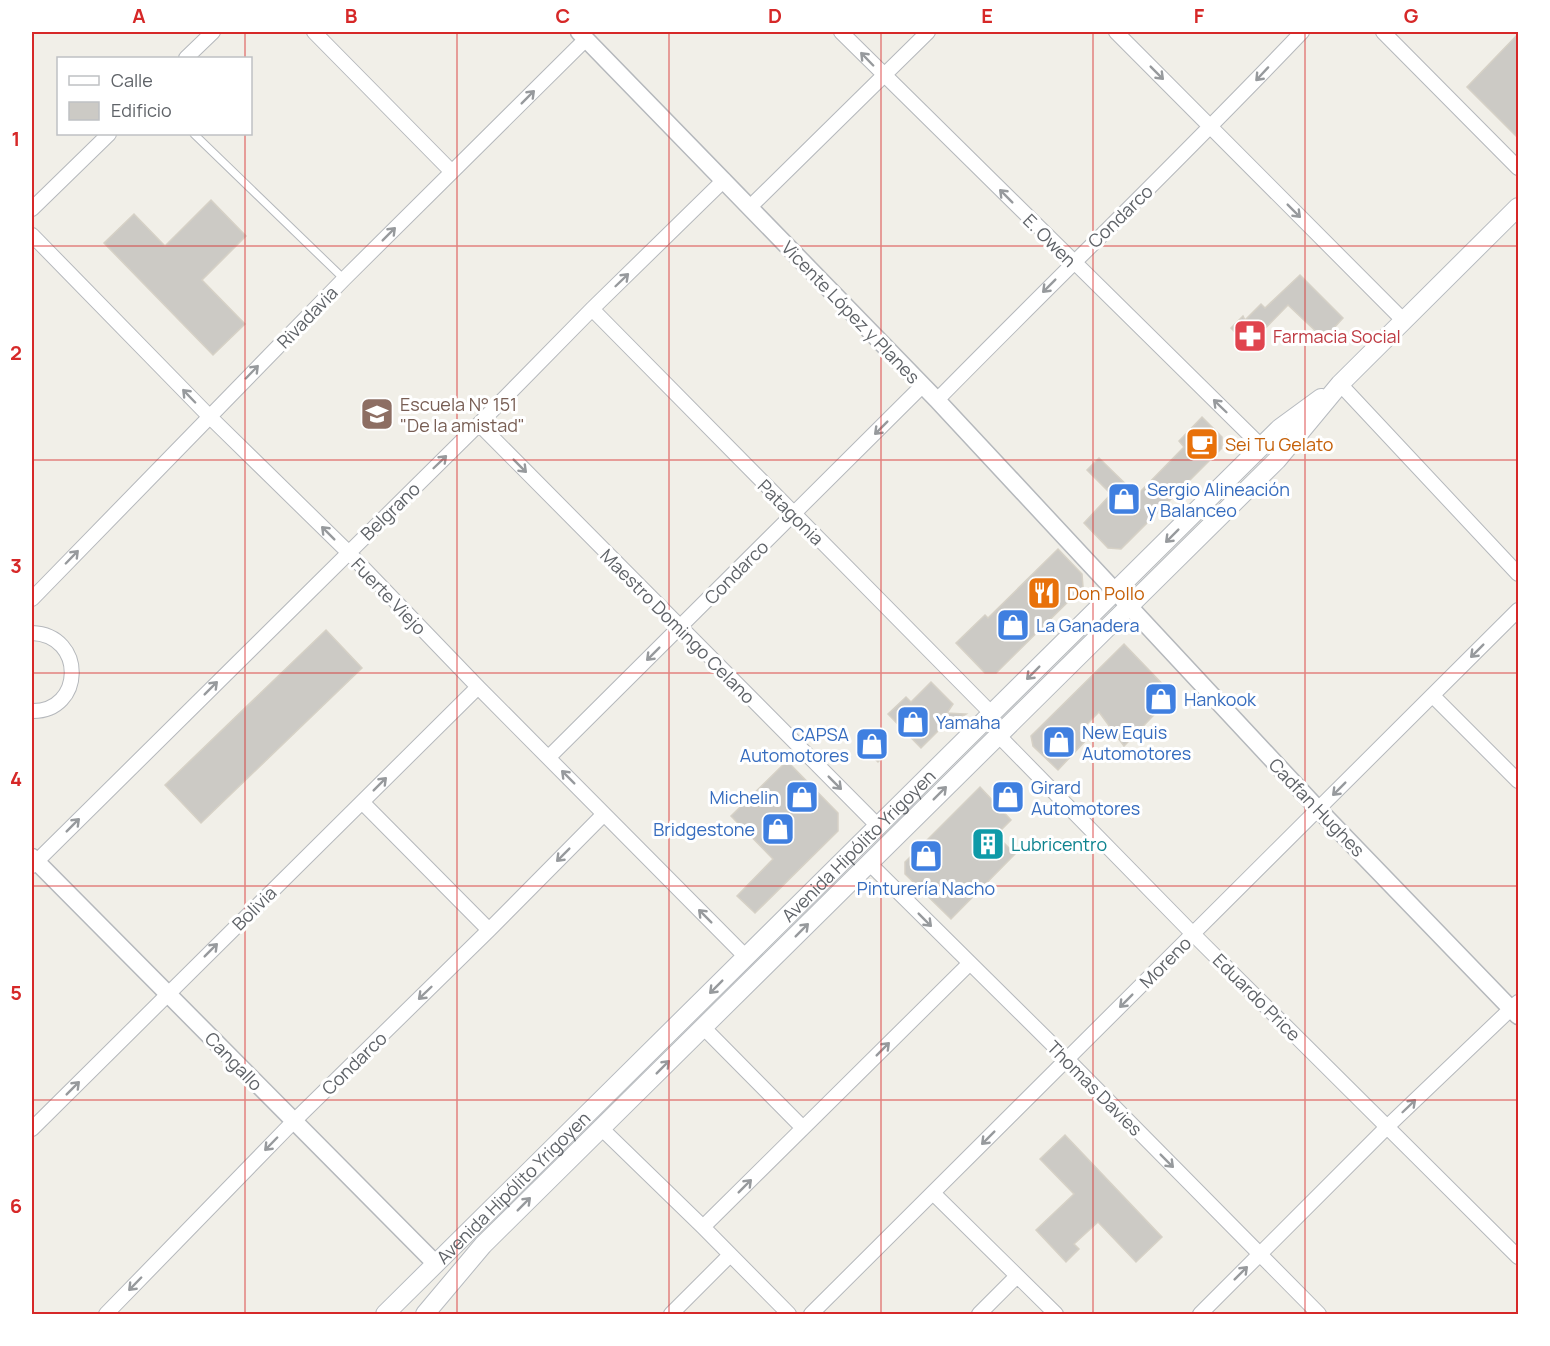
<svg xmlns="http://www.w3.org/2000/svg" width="1550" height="1346" font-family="Manrope,sans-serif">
  <rect width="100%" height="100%" fill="#f1efe8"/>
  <path fill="#cccac5" stroke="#d6d1c6" stroke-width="1.5" d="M1518 34V138L1467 87Z
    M211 200 246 236 202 280 245 324 213 355 104 243 134 214 165 246Z
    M1300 275 1343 318 1324 339 1288 305 1248 346 1231 328 1243 316 1245 320 1261 304 1265 308Z
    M1202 417 1222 437V448L1121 549 1108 548 1084 523 1111 494 1087 470 1099 458 1137 495 1184 447 1179 441Z
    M1058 549 1082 574 1083 587 996 673H985L956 643 985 615 988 618Z
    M326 630 362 668 201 823 165 785Z
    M1124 644 1173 695 1124 746 1099 712 1080 731 1088 738 1058 770 1033 746 1031 736Z
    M931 682 953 704 947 713 966 714 939 730 921 748 888 714 906 697 911 702Z
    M877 742 887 753 878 762 868 752Z
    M787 761 838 813V831L755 913 737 896 773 859 731 816Z
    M980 787 1011 820 996 835 1015 854 951 919 905 874V862Z
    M1065 1135 1162 1237 1136 1262 1098 1222 1074 1244 1079 1249 1066 1262 1036 1230 1074 1194 1040 1159Z"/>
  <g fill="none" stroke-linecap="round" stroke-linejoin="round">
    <g stroke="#b5b8bc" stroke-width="9">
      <path id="service" d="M194 134 344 279"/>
    </g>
    <g stroke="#b5b8bc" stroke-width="16">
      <path id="minor" d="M314 32 452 172
        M841 32 1262 447
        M1116 32 1404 321
        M1383 32 1518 168
        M186 58 213 32
        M750 207 928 32
        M32 209 109 134
        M32 235 209 416 348 552 478 687 746 957
        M592 309 992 714
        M1340 384 1518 574
        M937 400C1058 277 1183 157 1302 32
        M479 424 878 826
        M32 599 344 279 586 39
        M32 633C86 635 84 712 32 711
        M1433 696 1518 781
        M998 735 1193 934 1518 1257
        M549 757 922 386
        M362 802 489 930
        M869 863 1067 1059 1319 1314
        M32 866 479 424 592 309 724 180
        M703 1027 803 1128
        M601 1128 703 1227 789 1314
        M32 1129 478 687
        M933 1193 1056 1314
        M703 1227 969 964
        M106 1314 293 1122 489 930 604 814
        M671 1314 730 1255
        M811 1314 1518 610
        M979 1314 1017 1276
        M1200 1314 1388 1126 1518 1002"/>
    </g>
    <g stroke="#b5b8bc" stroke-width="19">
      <path id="tertiary" d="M579 32 937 400 1318 809 1518 1016
        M32 857 436 1264"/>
    </g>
    <g stroke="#b6babf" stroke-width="20">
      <g id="secondary">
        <path id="s1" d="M385 1314 1280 428 1321 398"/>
        <path d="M425 1314 483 1245 1277 460 1340 384 1518 207"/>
      </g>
    </g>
    <use href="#service" stroke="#fff" stroke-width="7"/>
    <use href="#minor" stroke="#fff" stroke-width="14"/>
    <use href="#tertiary" stroke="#fff" stroke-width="16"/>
    <use href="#secondary" stroke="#fff" stroke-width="18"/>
  </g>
  <defs><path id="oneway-shaft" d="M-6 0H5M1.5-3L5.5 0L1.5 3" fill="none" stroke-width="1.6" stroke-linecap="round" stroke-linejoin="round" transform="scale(1.5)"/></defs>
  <g stroke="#979a9d">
    <use href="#oneway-shaft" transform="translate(867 59) rotate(-134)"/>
    <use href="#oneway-shaft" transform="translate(1157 73) rotate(45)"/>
    <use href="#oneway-shaft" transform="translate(1262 74) rotate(133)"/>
    <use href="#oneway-shaft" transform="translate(528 97) rotate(-45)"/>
    <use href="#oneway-shaft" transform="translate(1006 196) rotate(-135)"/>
    <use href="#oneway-shaft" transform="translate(1294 211) rotate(45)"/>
    <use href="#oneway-shaft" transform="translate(389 234) rotate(-45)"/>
    <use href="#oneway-shaft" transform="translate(622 280) rotate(-44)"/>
    <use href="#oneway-shaft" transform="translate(1049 286) rotate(135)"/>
    <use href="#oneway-shaft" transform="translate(252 372) rotate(-46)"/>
    <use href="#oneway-shaft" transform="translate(189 396) rotate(-134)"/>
    <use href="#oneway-shaft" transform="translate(1220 406) rotate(-136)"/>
    <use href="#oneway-shaft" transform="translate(881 428) rotate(135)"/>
    <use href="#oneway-shaft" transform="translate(440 462) rotate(-44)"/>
    <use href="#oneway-shaft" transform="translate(520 466) rotate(45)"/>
    <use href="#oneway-shaft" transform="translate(328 533) rotate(-135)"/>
    <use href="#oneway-shaft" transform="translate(1172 536) rotate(135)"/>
    <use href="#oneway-shaft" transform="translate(72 557) rotate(-46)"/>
    <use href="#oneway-shaft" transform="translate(1477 651) rotate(135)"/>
    <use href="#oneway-shaft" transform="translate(653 654) rotate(135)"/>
    <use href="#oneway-shaft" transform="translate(1033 673) rotate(135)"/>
    <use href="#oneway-shaft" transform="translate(211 688) rotate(-45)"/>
    <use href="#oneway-shaft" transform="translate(568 777) rotate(-135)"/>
    <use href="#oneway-shaft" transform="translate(835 783) rotate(45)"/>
    <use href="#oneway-shaft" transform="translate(380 784) rotate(-45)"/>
    <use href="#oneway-shaft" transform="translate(1339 789) rotate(135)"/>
    <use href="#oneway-shaft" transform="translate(940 793) rotate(-45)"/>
    <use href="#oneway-shaft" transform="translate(73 825) rotate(-45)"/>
    <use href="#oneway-shaft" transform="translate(563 855) rotate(135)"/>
    <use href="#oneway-shaft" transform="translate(705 916) rotate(-135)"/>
    <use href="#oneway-shaft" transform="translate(925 920) rotate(45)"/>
    <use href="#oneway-shaft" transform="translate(802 930) rotate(-45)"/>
    <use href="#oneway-shaft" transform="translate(211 950) rotate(-45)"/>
    <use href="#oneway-shaft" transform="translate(716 987) rotate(135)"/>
    <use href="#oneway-shaft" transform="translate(425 993) rotate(136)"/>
    <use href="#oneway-shaft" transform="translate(1126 1001) rotate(135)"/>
    <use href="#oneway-shaft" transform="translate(883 1049) rotate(-45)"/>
    <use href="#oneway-shaft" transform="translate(663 1067) rotate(-45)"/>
    <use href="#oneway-shaft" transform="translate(73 1088) rotate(-45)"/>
    <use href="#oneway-shaft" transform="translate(1409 1106) rotate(-44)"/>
    <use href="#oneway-shaft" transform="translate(988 1138) rotate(135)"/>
    <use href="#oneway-shaft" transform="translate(271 1144) rotate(134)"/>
    <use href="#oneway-shaft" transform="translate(1167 1161) rotate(45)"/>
    <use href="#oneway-shaft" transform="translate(745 1186) rotate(-45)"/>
    <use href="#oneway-shaft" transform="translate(524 1204) rotate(-45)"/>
    <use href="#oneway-shaft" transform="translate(1241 1273) rotate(-45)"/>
    <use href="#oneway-shaft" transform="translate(135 1284) rotate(134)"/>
  </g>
  <path fill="none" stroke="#d62828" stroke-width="1.5" stroke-opacity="0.55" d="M245 32V58M457 32V1314M669 32V1314M881 32V1314M1093 32V1314M1305 32V1314M245 134V1314M32 246H1518M32 460H1518M32 673H1518M32 886H1518M32 1100H1518"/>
  <defs>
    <g id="pharmacy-square" transform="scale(1.725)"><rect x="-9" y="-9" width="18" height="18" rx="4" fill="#e0444e" stroke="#fff"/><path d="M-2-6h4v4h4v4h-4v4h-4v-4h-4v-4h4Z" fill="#fff"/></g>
    <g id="school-square" transform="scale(1.725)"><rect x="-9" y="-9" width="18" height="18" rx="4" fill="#8d6e63" stroke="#fff"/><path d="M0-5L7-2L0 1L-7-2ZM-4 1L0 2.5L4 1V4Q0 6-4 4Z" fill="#fff"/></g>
    <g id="cafe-square" transform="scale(1.725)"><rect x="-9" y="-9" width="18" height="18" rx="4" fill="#e8710a" stroke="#fff"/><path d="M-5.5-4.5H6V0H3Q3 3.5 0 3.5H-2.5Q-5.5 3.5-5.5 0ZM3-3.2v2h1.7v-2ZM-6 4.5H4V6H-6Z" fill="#fff"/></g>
    <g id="shop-square" transform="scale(1.725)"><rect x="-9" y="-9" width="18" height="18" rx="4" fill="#3f7fe0" stroke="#fff"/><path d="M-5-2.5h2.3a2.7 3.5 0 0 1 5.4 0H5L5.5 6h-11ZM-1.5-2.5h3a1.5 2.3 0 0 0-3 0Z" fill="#fff"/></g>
    <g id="restaurant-square" transform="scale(1.725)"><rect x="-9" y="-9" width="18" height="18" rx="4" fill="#e8710a" stroke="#fff"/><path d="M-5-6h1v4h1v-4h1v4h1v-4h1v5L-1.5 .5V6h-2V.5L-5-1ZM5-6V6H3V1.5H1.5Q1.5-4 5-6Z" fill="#fff"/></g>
    <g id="building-square" transform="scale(1.725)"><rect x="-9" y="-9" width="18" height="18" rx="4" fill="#0f9aa8" stroke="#fff"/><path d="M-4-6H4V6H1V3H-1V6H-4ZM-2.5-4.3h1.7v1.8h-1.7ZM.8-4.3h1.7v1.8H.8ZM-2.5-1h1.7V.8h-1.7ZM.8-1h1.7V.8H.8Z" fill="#fff"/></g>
  </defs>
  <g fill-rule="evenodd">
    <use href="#pharmacy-square" x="1250" y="336"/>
    <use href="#school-square" x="377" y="414"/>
    <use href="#cafe-square" x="1202" y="444"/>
    <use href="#shop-square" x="1124" y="499"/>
    <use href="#restaurant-square" x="1044" y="593"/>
    <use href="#shop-square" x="1013" y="625"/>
    <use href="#shop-square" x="1161" y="699"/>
    <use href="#shop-square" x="913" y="722"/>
    <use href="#shop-square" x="1059" y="742"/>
    <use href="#shop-square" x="872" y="744"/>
    <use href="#shop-square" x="802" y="797"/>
    <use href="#shop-square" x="1008" y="797"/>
    <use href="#shop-square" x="778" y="829"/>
    <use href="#building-square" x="988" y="844"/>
    <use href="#shop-square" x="926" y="856"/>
  </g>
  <g text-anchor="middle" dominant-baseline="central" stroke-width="6" stroke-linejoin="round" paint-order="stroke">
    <g font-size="18" fill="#5f6368" stroke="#fff">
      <text transform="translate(1120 216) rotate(-44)">Condarco</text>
      <text transform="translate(1050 240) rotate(45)">E. Owen</text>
      <text transform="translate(851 312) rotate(46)">Vicente López y Planes</text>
      <text transform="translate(307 317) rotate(-46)">Rivadavia</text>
      <text transform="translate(390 511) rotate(-44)">Belgrano</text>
      <text transform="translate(791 512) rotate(45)">Patagonia</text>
      <text transform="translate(736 572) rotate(-45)">Condarco</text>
      <text transform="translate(389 596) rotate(46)">Fuerte Viejo</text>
      <text transform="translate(678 626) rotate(45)">Maestro Domingo Celano</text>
      <text transform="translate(1317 807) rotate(46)">Cadfan Hughes</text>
      <text stroke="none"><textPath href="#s1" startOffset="666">Avenida Hipólito Yrigoyen</textPath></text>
      <text transform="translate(254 908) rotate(-45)">Bolivia</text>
      <text transform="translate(1165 962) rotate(-45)">Moreno</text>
      <text transform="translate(1257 997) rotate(45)">Eduardo Price</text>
      <text transform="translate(234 1061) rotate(46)">Cangallo</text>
      <text transform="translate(354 1063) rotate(-44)">Condarco</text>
      <text transform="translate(1095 1088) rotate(45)">Thomas Davies</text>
      <text stroke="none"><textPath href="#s1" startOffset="180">Avenida Hipólito Yrigoyen</textPath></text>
    </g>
    <g font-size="18" fill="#be3a42" stroke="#fff" text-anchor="start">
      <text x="1273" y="336">Farmacia Social</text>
    </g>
    <g font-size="18" fill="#785e54" stroke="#fff" text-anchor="start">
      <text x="400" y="404">Escuela N° 151<tspan x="400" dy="21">"De la amistad"</tspan></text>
    </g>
    <g font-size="18" fill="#c56008" stroke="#fff" text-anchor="start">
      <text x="1225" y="444">Sei Tu Gelato</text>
      <text x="1067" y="593">Don Pollo</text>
    </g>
    <g font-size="18" fill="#366cbe" stroke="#fff" text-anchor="start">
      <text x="1147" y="489">Sergio Alineación<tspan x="1147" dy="21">y Balanceo</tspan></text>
      <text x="1036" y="625">La Ganadera</text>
      <text x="1184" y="699">Hankook</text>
      <text x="936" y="722">Yamaha</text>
      <text x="1082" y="732">New Equis<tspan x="1082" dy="21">Automotores</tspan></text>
      <text x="849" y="734" text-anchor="end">CAPSA<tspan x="849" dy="21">Automotores</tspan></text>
      <text x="1031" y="787">Girard<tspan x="1031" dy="21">Automotores</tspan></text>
      <text x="779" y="797" text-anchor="end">Michelin</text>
      <text x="755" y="829" text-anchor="end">Bridgestone</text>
      <text x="926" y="888" text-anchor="middle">Pinturería Nacho</text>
    </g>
    <g font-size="18" fill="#0d838f" stroke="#fff" text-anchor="start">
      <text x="1011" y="844">Lubricentro</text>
    </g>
  </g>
  <rect width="1550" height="1346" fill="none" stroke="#ffffff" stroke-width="66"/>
  <rect x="57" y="57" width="195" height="78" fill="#ffffff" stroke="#bfc1c3" stroke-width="1.5"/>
  <rect x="69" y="76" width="30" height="9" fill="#ffffff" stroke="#bfc1c3" stroke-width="1.5"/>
  <text x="111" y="87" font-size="18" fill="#5f6368">Calle</text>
  <rect x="69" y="102" width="30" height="18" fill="#cccac5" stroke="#bfc1c3" stroke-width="1.5"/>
  <text x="111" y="117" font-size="18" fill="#5f6368">Edificio</text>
  <rect x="33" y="33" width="1484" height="1280" fill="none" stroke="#d62828" stroke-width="2"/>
  <g font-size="20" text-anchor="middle" font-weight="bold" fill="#d62828">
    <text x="139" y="23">A</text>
    <text x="351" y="23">B</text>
    <text x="563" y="23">C</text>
    <text x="775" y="23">D</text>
    <text x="987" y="23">E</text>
    <text x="1199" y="23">F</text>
    <text x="1411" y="23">G</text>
    <text x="16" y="146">1</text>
    <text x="16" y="360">2</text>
    <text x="16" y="573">3</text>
    <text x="16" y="786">4</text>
    <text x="16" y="1000">5</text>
    <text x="16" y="1213">6</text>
  </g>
</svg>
